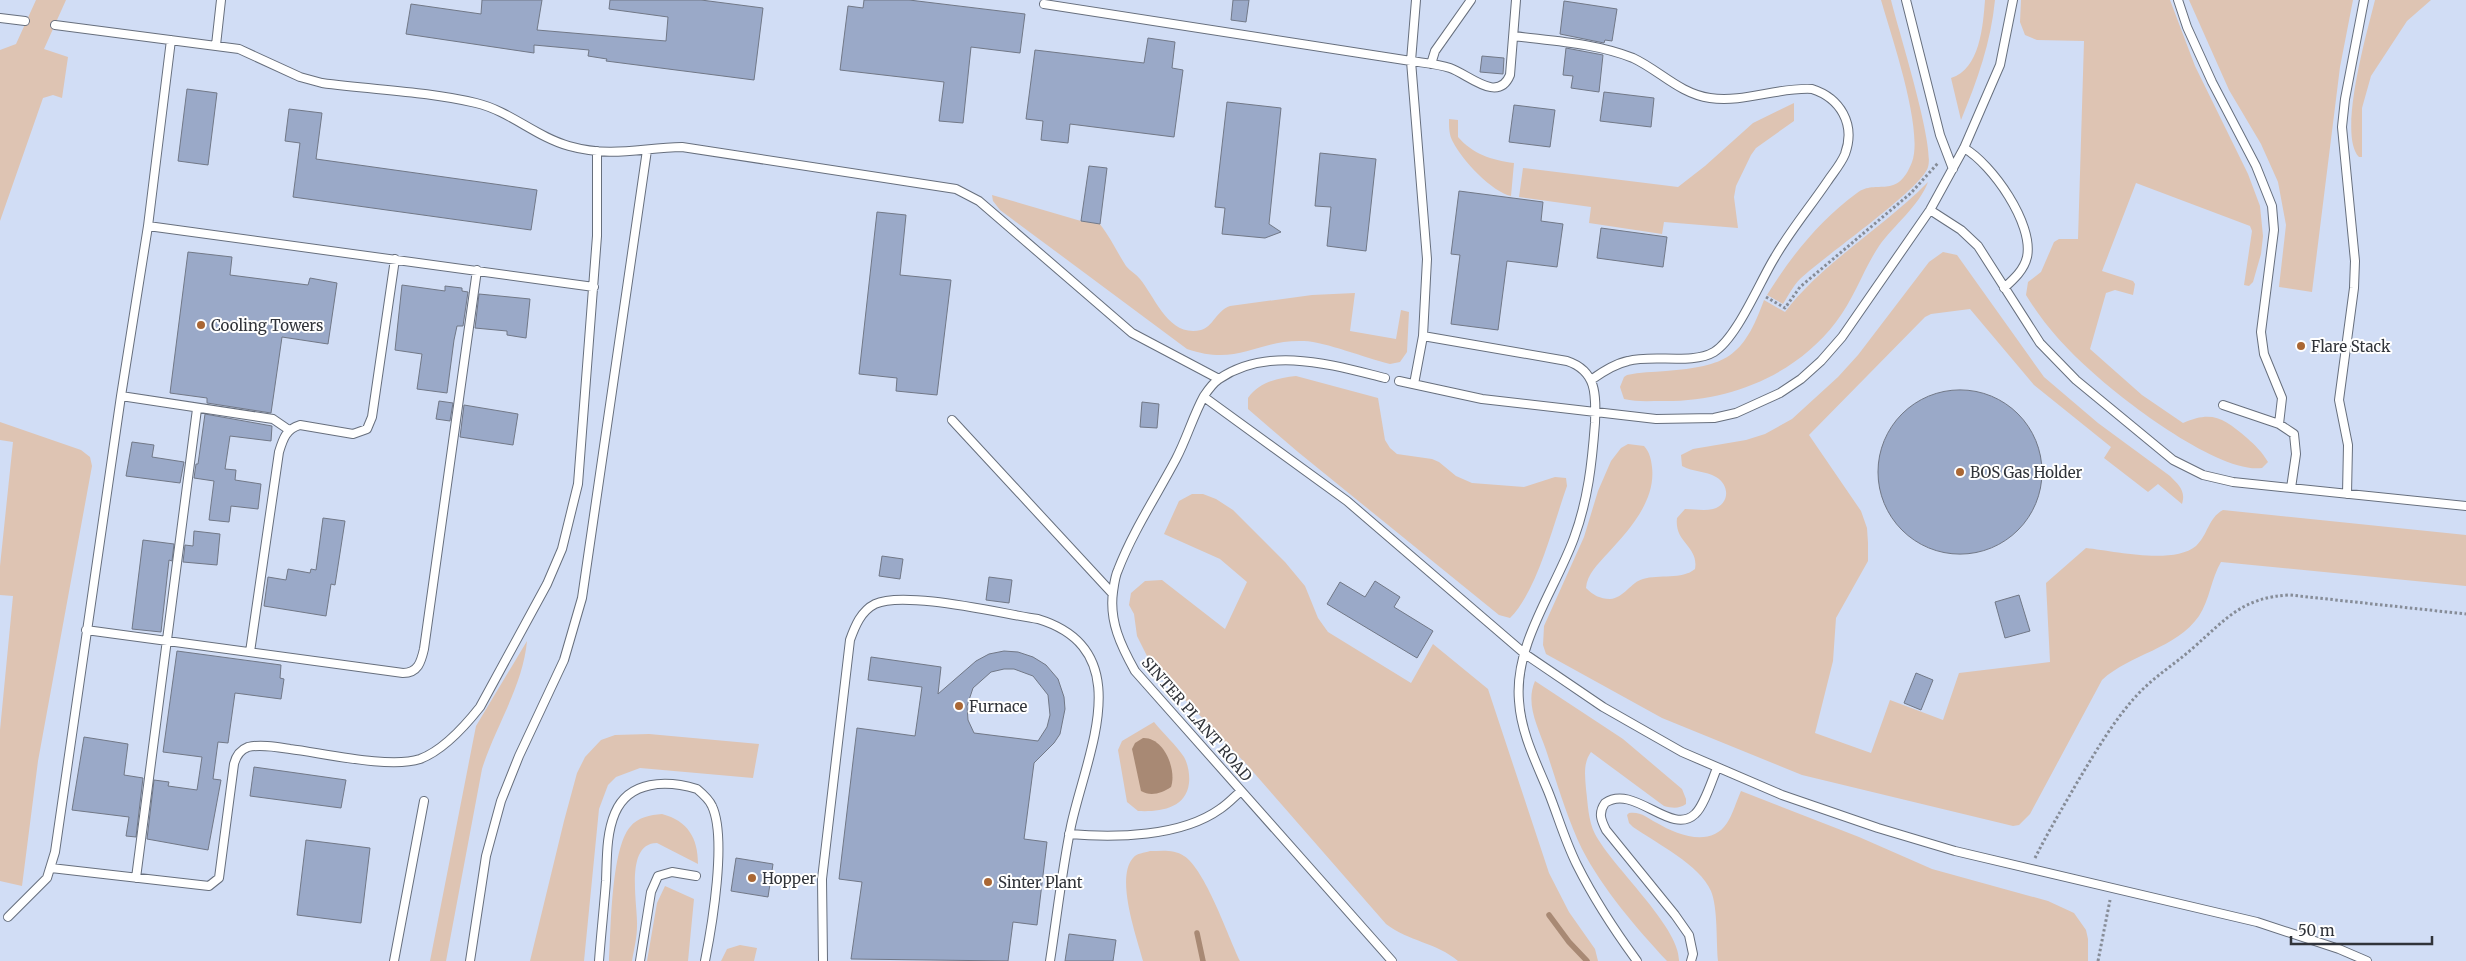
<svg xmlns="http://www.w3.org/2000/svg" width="2466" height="961" font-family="Merriweather,serif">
  <rect width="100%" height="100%" fill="#dfe8f9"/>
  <path fill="#d1ddf5" d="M0 0H2466V961H0Z"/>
  <path fill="#dec4b3" d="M36 0H66L44 49 68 57 62 98 53 95 43 98 0 221V50L16 44Z
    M1881 0H1891C1898 29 1935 145 1928 167 1922 189 1823 257 1800 279 1793 286 1788 296 1783 304L1767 295C1791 256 1820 220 1857 193 1877 178 1897 201 1912 162 1924 130 1891 35 1881 0Z
    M1985 0H1995C1991 42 1977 81 1961 120L1951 78C1980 69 1983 26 1985 0Z
    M2021 0H2170L2195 66 2248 174 2260 206 2263 236 2261 254 2253 282 2249 286 2244 285 2252 231 2250 226 2136 183 2102 271 2133 281 2135 284 2133 295 2115 290 2106 293 2090 349 2142 395 2183 423C2212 410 2224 418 2247 438 2255 445 2262 452 2268 462L2262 468C2219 474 2122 400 2090 370 2066 349 2042 322 2026 295L2028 282 2041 272 2054 242 2059 239H2078L2084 41 2037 40 2025 35 2020 22Z
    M2189 0H2353L2340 67 2312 292 2279 287 2286 225 2278 182 2261 144 2229 90Z
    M2375 0H2431L2407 21 2371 76 2362 108V157H2359C2337 135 2368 29 2375 0Z
    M1794 103V121L1756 148 1751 155 1736 186 1734 197 1738 228 1664 222 1662 234 1589 223 1591 207 1519 197 1523 168 1678 187 1705 166 1753 123Z
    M1449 119 1458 120V137C1473 154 1491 160 1514 163L1511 196C1492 192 1462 160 1453 142 1449 135 1449 128 1449 119Z
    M1928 182C1919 206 1894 225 1879 246 1863 270 1854 299 1836 322 1795 376 1728 402 1662 401 1649 401 1636 402 1624 399L1620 387 1624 377 1627 375C1640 372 1653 372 1666 371 1726 366 1743 358 1764 300L1785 312C1823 262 1883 228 1928 182Z
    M992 195 1081 221 1100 224C1110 237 1117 252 1126 266 1130 271 1136 274 1140 279 1155 297 1169 338 1201 330 1213 327 1216 311 1230 306L1312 295 1355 293 1350 331 1396 339 1401 310 1409 312 1407 352 1400 362 1390 364C1365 358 1326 342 1304 341 1257 339 1239 367 1187 349L1000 210 993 201Z
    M1943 252 1957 255 2044 377 2098 423 2170 476C2179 485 2186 491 2182 504L2158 484 2148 492 2104 458 2111 447 2034 385 1970 309 1931 314 1925 317 1809 435 1861 511 1867 528 1868 543V561L1836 618 1833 661 1815 733 1871 753 1890 700 1943 720 1959 673 2050 662 2046 583 2086 548C2114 551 2173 565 2196 546 2208 535 2208 518 2223 510L2466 535V586L2221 562C2211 579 2210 599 2199 616 2176 649 2130 654 2102 680L2030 814 2019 825 2013 826 1802 775 1662 718 1546 654 1543 645 1544 626 1584 537 1598 491 1611 461 1621 448 1628 444 1644 446C1650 453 1651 459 1652 467 1656 501 1629 530 1608 553 1598 564 1587 574 1586 588 1593 595 1600 599 1610 599 1624 598 1631 582 1643 579 1659 574 1682 580 1695 569 1699 546 1674 543 1677 518L1685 509C1694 509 1704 511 1713 509 1730 504 1730 485 1716 477 1706 471 1693 472 1682 466L1681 455 1693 449 1746 440 1765 434 1792 419 1838 377 1858 355 1929 262Z
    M1296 376 1378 398 1385 440 1390 448 1397 454 1432 459 1439 462 1456 476 1472 483 1524 487 1555 477 1566 478 1567 486C1554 522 1537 592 1510 618L1499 615 1298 452 1248 409V398C1259 382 1278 378 1296 376Z
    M0 422 81 450 90 457 92 466 38 761 22 886 0 881V730L13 596 0 595V566L13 442 0 440Z
    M1192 494H1203L1216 499 1233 510 1285 562 1305 586 1318 618 1328 632 1411 683 1433 644 1488 689 1549 873 1569 912 1595 949 1598 961H1458C1437 943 1408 941 1386 924L1248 766 1151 664 1137 636 1134 614 1129 605 1131 593 1145 581 1162 580 1225 629 1247 582 1220 559 1164 534 1179 501Z
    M527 641C523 686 495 727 482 769L446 961H430L476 726Z
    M1535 681 1623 739 1682 789 1686 799V804C1679 809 1672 808 1664 806L1591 752C1583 763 1585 776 1586 789 1588 804 1588 820 1595 834 1613 868 1680 927 1679 961H1667C1637 929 1602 888 1582 849 1567 818 1557 783 1546 750 1538 727 1525 704 1535 681Z
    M1154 722C1163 733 1176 745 1184 757 1188 764 1190 775 1189 783 1186 809 1159 812 1138 811L1127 802 1118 750 1122 741Z
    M649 734 759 744 753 778 640 768 616 777 608 785 599 809 584 961H530L564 821 577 773 585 757 601 740 615 735Z
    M1741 791 1859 837 1932 869 2048 901 2074 913 2086 930 2088 939V961H1718C1716 942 1718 908 1711 891 1700 865 1656 843 1633 827L1629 823 1627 815 1629 813C1640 811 1648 818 1657 823 1677 835 1711 848 1727 823 1733 814 1736 802 1741 791Z
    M662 814C688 821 698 838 698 864L657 843C624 843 638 905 637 926 637 938 634 949 632 961H609C611 930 611 849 630 827 638 817 650 815 662 814Z
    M1150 851C1162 851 1174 849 1184 856 1205 869 1228 936 1240 961H1143C1137 938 1115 878 1133 858 1137 853 1144 853 1150 851Z
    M665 886 694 899 688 961H647L657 903Z
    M740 945 757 948 754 961H721L727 949Z"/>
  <path fill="#a88974" d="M1143 738C1164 737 1177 770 1171 787 1162 793 1151 797 1141 791L1132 749 1135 743Z"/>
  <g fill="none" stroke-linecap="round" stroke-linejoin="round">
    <path stroke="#a88974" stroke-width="5.5" d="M1549 915 1569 942 1587 961
      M1197 933 1203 961"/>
  </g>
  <path fill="#9aa9c8" stroke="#717887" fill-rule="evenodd" d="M482 0H542L537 30 666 41 668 17 609 9 610 0H701L763 8 754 80 606 61 607 59 588 56 589 50 534 45V53L406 34 411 4 481 14Z
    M864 0H909L1025 14 1020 53 971 47 963 123 939 121 944 82 840 70 848 6 863 8Z
    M1233 0H1249L1246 22 1231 20Z
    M1564 1 1617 9 1612 41 1605 40 1604 43 1560 34Z
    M1148 38 1175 42 1172 68 1183 70 1174 137 1070 124 1068 143 1041 140 1043 121 1026 119 1035 50 1144 63Z
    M1566 48 1603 55 1599 92 1571 88 1573 76 1563 75Z
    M1482 56 1504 58 1503 74 1480 72Z
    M187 89 217 93 208 165 178 161Z
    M1604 92 1654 98 1651 127 1600 121Z
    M1227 102 1281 108 1269 224 1281 232 1265 238 1222 234 1225 208 1215 207Z
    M1514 105 1555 110 1550 147 1509 142Z
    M289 109 322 113 316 159 537 190 531 230 293 197 300 143 285 141Z
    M1320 153 1376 159 1366 251 1327 246 1331 207 1315 206Z
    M1089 166 1107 168 1100 224 1081 221Z
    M1459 191 1543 202 1541 221 1563 224 1557 267 1507 261 1498 330 1451 324 1460 255 1451 254Z
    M877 212 906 215 900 275 951 280 937 395 896 391 897 378 859 374Z
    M1601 228 1667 237 1663 267 1597 258Z
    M188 252 232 257 230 275 308 285 310 278 337 283 328 344 282 337 271 413 207 403V398L170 393Z
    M402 285 445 291V286L462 288V291L468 292 463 326H457L454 340 447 393 417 389 422 354 395 350Z
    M479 294 530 299 526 338 507 335V331L475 328Z
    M1878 472a82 82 0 1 1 164 0a82 82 0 1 1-164 0Z
    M439 401 453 403 450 421 436 419Z
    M1142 402 1159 404 1157 428 1140 427Z
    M464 405 518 414 513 445 460 437Z
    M205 414 272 426 271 441 230 436 225 469 236 470 235 480 261 484 258 509 231 506 229 522 209 520 214 481 194 478 196 464H198Z
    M132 442 154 445 152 457 184 462 180 483 126 476Z
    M323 518 345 521 335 585 331 584 326 616 264 606 268 577 286 580 288 569 310 573 311 569 316 570Z
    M194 531 220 534 217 565 183 562 185 545 193 546Z
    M143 540 174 544 172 561 169 560 161 632 132 629Z
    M882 556 903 559 900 579 879 576Z
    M989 577 1012 580 1009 603 986 600Z
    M1375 581 1400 597 1394 607 1433 631 1417 658 1327 604 1340 582 1365 597Z
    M2019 595 2030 631 2005 638 1995 602Z
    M177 651 281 665 280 678 284 679 281 699 235 693 228 743 218 742 213 779 221 780 208 850 147 839 154 780 169 782 168 786 197 790 202 757 163 752Z
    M1004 651 1018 652 1033 657 1046 665 1058 679 1064 697 1065 709 1060 734 1054 743 1034 763 1024 839 1047 842 1037 925 1013 922 1008 961 851 959 862 882 839 879 857 728 915 736 922 687 868 680 871 657 941 667 938 694 976 661 989 654ZM1004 669H1014L1033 676 1048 695 1050 715 1047 727 1038 741 974 733 968 720 967 706 973 688 991 672Z
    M1916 673 1933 680 1921 710 1904 703Z
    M84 737 128 744 124 775 143 778 136 837 126 836 129 817 72 810Z
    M254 767 346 780 341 808 250 796Z
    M306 840 370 848 361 923 297 915Z
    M736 858 773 864 768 897 731 891Z
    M1069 934 1116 940 1113 961H1065Z"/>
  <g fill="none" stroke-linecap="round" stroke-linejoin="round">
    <g stroke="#676f7d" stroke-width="10">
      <path id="lane" d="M1416 0 1411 61C1424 63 1438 64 1450 68 1468 74 1498 104 1510 75L1516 0
        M1906 0 1940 135 1953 169
        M2178 0 2187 27 2212 82 2256 166 2272 206 2274 230 2261 332 2264 354 2282 398 2279 424
        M1044 4 1411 61 1427 259 1423 336 1414 384
        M0 18 25 21
        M55 25 239 49 300 77 322 83C373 90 426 91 476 103 510 111 536 137 569 146 612 158 640 148 682 147L956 189 979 201 1132 333 1219 379
        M1514 36C1553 41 1595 43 1633 58 1659 70 1680 94 1710 98 1744 103 1778 87 1812 89 1840 98 1856 124 1845 154 1841 164 1833 173 1827 182 1810 207 1790 231 1775 257 1760 281 1737 338 1714 352 1692 365 1653 354 1628 361 1614 364 1602 372 1591 380
        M216 45 221 0
        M1431 64 1435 51 1471 0
        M1964 148C1992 164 2034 224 2027 257 2024 270 2014 279 2004 288
        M1930 210 1961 230 1978 246 2040 343 2076 380 2173 460 2203 475 2233 482 2466 506
        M148 226 171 40
        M1423 336 1567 361C1597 371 1596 395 1595 423 1592 463 1588 500 1574 538 1555 590 1514 644 1519 701 1521 733 1536 762 1548 791 1558 816 1565 841 1577 865 1594 899 1615 931 1637 961
        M1385 378C1332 365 1269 345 1219 379 1213 383 1208 390 1204 396 1193 416 1187 438 1176 459 1157 495 1133 531 1118 570 1115 576 1114 585 1113 592 1109 621 1121 646 1135 671L1392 961
        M1399 381 1482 399 1656 419 1714 418 1736 413 1780 393 1801 379 1821 361 1842 337 1930 210 1964 148 2000 65 2013 0
        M121 396 273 419 289 430
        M1204 397 1347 501 1525 654 1603 707 1682 752 1782 795 1878 828 1955 851 2257 922 2339 949 2367 961
        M2223 405 2279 424 2294 434 2296 454 2291 488
        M952 420 1112 593
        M2347 494 2348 445 2339 400 2354 288 2355 261 2342 127 2345 99 2364 0
        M86 630 403 673C418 673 421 662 424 649L477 270
        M250 652 279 452C283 439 286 429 300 425L353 434 367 429 372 417 395 259
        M1069 834C1115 838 1181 837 1220 809 1228 804 1234 797 1241 791
        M51 868 209 886 219 878 234 764C236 756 240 750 248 747 261 744 277 747 290 749 323 753 390 769 420 759 444 750 465 726 480 707L547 584 562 549 578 484 597 236V151
        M136 878 197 409
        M8 917 47 878 55 852 121 396 148 226 594 287
        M394 961 424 801
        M470 961 486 856 501 801 519 756 564 660 582 598 647 150
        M599 961C601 934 604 908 606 881 607 859 606 834 615 813 629 780 667 780 697 789 703 794 709 799 712 806 727 838 712 926 705 961
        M640 961 651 892 658 876 672 872 696 876
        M823 961 822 879 850 640C855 626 861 611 875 604 904 590 1003 614 1038 619 1140 650 1086 755 1071 826 1062 870 1057 916 1050 961
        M1691 961 1693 954 1689 935 1675 915 1606 830C1601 820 1598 813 1605 803 1634 783 1671 837 1695 814 1704 806 1712 780 1717 768"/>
    </g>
    <path stroke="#868c97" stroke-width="3" stroke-dasharray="2.5 2.5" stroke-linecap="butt" d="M1766 297 1785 308 1800 287 1911 193 1938 163
      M2035 858C2048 832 2063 807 2078 781 2096 751 2114 720 2138 694 2155 676 2175 664 2193 648 2227 618 2243 597 2290 595L2466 614
      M2098 961 2110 900"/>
    <use href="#lane" stroke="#fff" stroke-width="8"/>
  </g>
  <g fill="#aa6734" stroke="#fff" stroke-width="2">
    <circle cx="201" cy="325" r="5"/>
    <circle cx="2301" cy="346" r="5"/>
    <circle cx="1960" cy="472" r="5"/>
    <circle cx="959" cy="706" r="5"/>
    <circle cx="752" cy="878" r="5"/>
    <circle cx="988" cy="882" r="5"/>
  </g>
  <g text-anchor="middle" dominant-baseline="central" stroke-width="4" stroke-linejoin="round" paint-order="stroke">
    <g font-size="15" fill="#303339" stroke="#fff" text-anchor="start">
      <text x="211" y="325">Cooling Towers</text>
      <text x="2311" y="346">Flare Stack</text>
      <text x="1970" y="472">BOS Gas Holder</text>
      <text x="969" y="706">Furnace</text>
      <text x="762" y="878">Hopper</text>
      <text x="998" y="882">Sinter Plant</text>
    </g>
    <g font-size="15" fill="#303339" stroke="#fff">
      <text transform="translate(1197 719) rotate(49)">SINTER PLANT ROAD</text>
    </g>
  </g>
  <path d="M2291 936v8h141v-8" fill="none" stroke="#303339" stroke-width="2.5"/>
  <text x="2298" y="936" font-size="15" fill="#303339" stroke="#ffffff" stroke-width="4" paint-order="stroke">50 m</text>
</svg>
